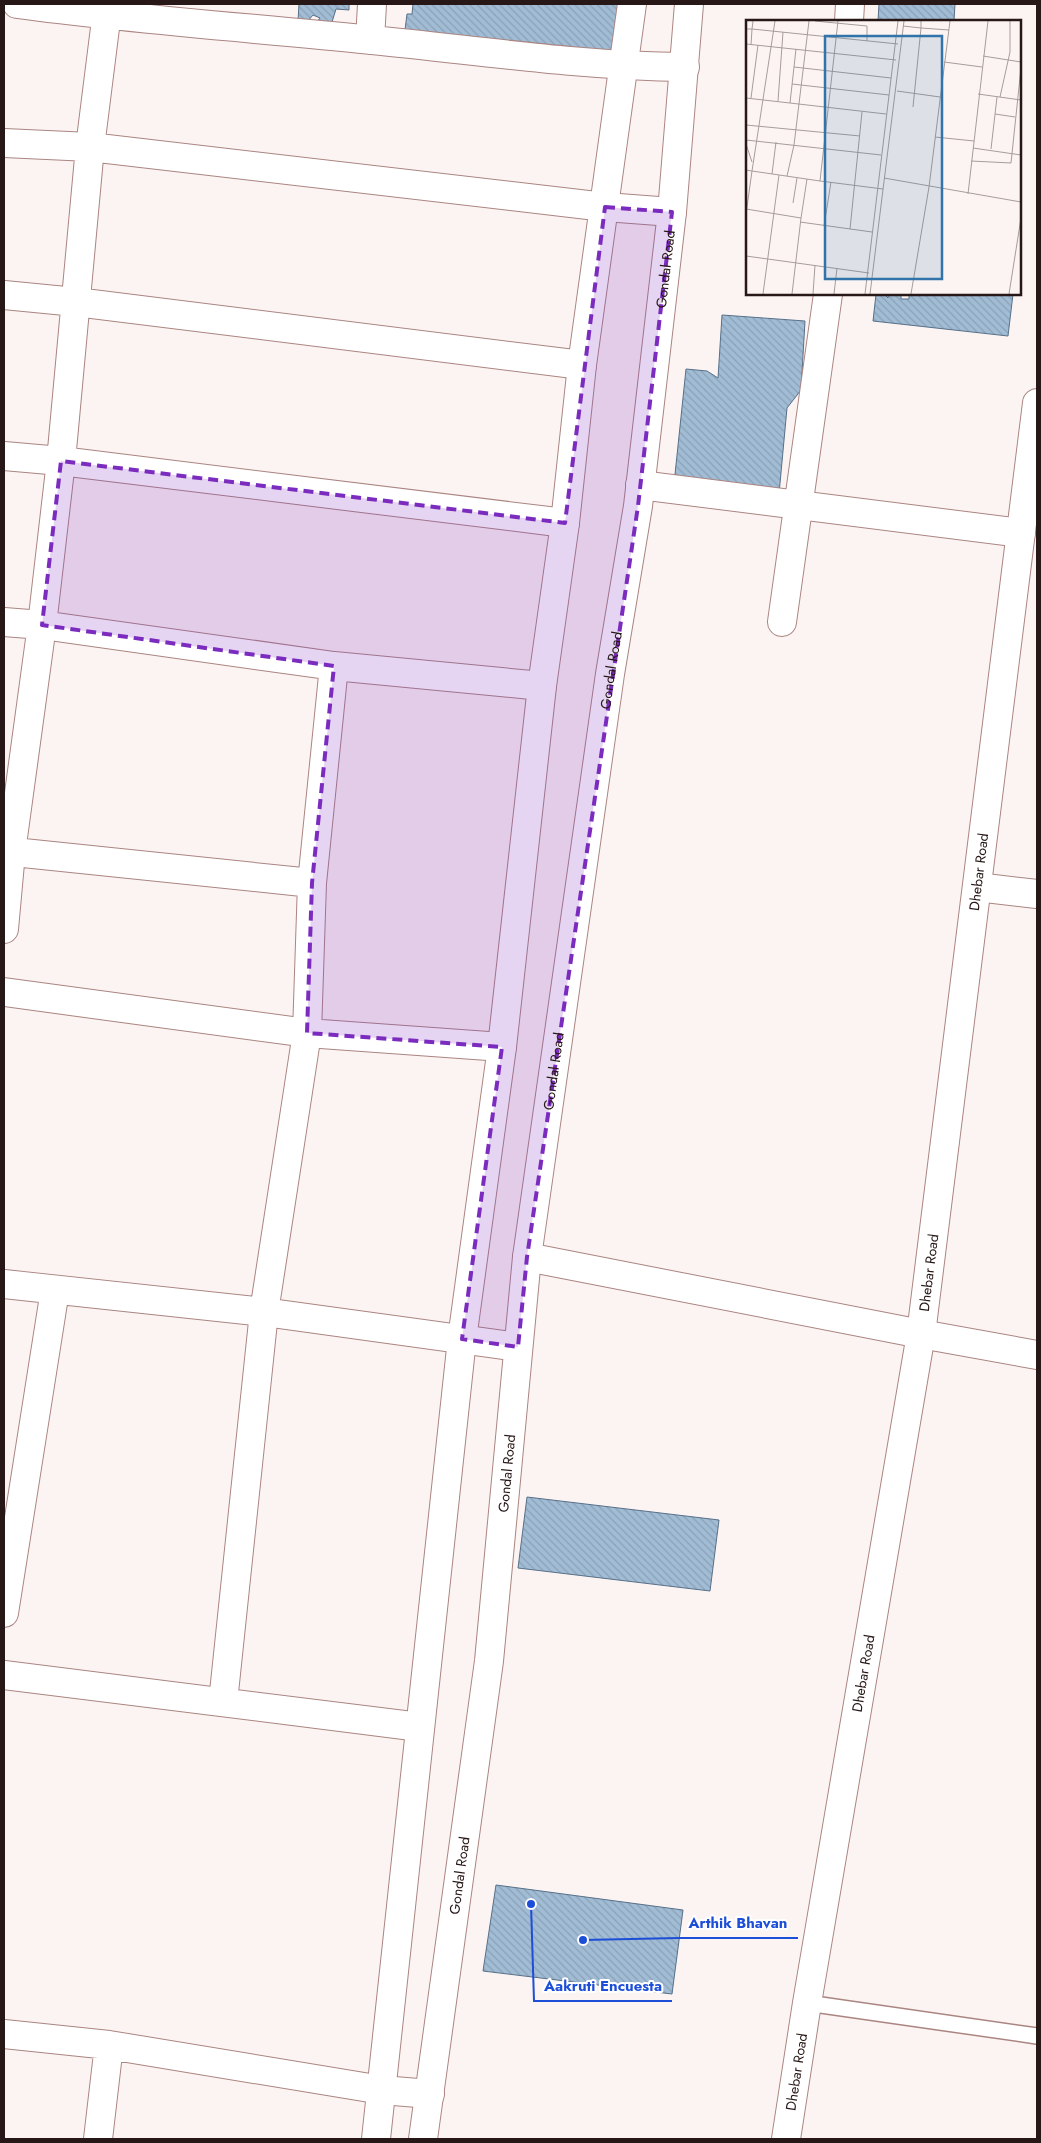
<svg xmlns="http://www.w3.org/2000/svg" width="1041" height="2143" font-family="Jost,sans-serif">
  <defs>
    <pattern id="building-back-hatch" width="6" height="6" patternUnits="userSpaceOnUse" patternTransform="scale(1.25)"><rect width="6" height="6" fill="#a1bcd5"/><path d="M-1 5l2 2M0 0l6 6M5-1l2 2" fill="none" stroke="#8ba1b6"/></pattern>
  </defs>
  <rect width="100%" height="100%" fill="#fcf4f3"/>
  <path fill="url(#building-back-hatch)" stroke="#577088" d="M299 4H349V10L336 9 332 22 316 23 320 18 313 15 307 22 298 21Z
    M413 4H621L615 53 405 30 407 14H412Z
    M879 4H955L954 21H878Z
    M876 294H884L888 298V294H901V299H909V294H1013L1008 336 873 321Z
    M722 315 805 321 801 390 787 408 779 494 674 484 686 369 707 371 718 378Z
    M527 1497 719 1520 710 1591 518 1568Z
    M496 1885 683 1910 672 1994 483 1971Z"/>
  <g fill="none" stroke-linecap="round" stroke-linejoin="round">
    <g stroke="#aa8581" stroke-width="18">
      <path id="lane" d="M807 2003 1037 2036"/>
    </g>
    <g stroke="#aa8581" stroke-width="30">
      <path id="street" d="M17 4C135 20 254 28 372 40 476 50 580 66 685 67
        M849 21 850 4
        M370 40 372 4
        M4 143 90 147 605 207 672 212
        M4 295 76 302 582 365
        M4 456 61 461 565 523
        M640 485 1021 533
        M4 622 42 625 334 666 542 686
        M782 622 828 294
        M4 851 312 883
        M977 887 1037 894
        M4 929 11 852 42 625 61 461 90 147 108 4
        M4 992 307 1033 502 1047
        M527 1257 921 1334 1037 1355
        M4 1284 264 1312 518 1347
        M4 1613 55 1290
        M4 1675 420 1727
        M223 1702 264 1312 307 1033 312 883 334 666
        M4 2034 109 2045 382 2090 430 2094
        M98 2139 109 2045"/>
    </g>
    <g stroke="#aa8581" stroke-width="30">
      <g id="secondary">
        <path d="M376 2139 462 1339 502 1047 542 686 565 523 582 365 632 4"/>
        <path id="s1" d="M423 2139 489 1661 527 1257 610 674 638 506 672 212 689 4"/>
        <path id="s2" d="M786 2139 807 2003 921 1334 1037 403"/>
      </g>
    </g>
    <use href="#lane" stroke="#fff" stroke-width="15"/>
    <use href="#street" stroke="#fff" stroke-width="28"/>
    <use href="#secondary" stroke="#fff" stroke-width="28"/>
  </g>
  <path fill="#7b2cbf" fill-opacity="0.2" stroke="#7b2cbf" stroke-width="4" stroke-dasharray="10 6" stroke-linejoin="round" d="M605 207 672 212 638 506 527 1257 518 1347 462 1339 502 1047 307 1033 312 883 334 666 42 625 61 461 565 523Z"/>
  <g text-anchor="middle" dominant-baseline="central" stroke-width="4" stroke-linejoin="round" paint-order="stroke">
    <g font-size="14" fill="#271817" stroke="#fff">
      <text stroke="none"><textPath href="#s1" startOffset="1886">Gondal Road</textPath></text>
      <text stroke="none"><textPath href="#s1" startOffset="1481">Gondal Road</textPath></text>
      <text stroke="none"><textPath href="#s2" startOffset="1282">Dhebar Road</textPath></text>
      <text stroke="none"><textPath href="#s1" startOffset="1076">Gondal Road</textPath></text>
      <text stroke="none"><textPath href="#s2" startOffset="878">Dhebar Road</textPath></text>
      <text stroke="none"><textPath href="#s1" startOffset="671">Gondal Road</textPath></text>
      <text stroke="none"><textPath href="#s2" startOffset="472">Dhebar Road</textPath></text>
      <text stroke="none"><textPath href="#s1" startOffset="266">Gondal Road</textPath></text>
      <text stroke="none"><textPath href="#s2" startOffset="68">Dhebar Road</textPath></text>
    </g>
  </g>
  <g transform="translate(746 20)">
    <rect width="275" height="275" fill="#fcf4f3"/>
    <path fill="none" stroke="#a79c9b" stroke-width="1" d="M7 1 6 9 152 24M29 1 6 151 74 161M69 1 121 6V21M92 1 74 161 137 169M157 6 175 8V1M0 9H6L5 25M0 24 150 40M237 36 275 42M198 42 236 47M48 47 145 58M46 64 143 75M151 71 194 77M232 74 275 80M254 77 264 32V1M0 78 140 94M5 78 12 25M32 81 37 12M44 83 50 29M167 87 175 8 203 10M249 94 269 97M0 105 114 116M189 117 228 121M0 120 135 135M0 124 6 142M227 128 275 135M245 129 251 77M225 141 265 143 275 48M0 150 6 151 0 194M26 154 30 122M41 156 48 125 63 1M138 158 275 182M222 174 242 1M47 183 51 158M0 189 55 198 61 159M54 202 126 212M78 206 85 162M104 209 116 92M0 236 123 253M17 274 33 155M46 274 55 198M67 274 69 245M88 274 91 248M119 274 152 1M124 274 158 1M165 274 183 167 204 1M263 274 275 198"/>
    <path fill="#3273aa" fill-opacity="0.15" stroke="#3273aa" stroke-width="2.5" d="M79 16H196V259H79Z"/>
    <rect width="275" height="275" fill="none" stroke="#271817" stroke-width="2.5"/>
  </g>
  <path fill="none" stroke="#1d4ed8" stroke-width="2" d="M583 1940L679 1938H798M531 1904L534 2001H672"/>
  <g fill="#1d4ed8" stroke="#fff" stroke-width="2">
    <circle cx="583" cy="1940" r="5"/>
    <circle cx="531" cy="1904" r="5"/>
  </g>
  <g font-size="15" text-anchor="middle" font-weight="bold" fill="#1d4ed8" stroke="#fff" stroke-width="4" stroke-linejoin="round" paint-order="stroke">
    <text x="738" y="1928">Arthik Bhavan</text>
    <text x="603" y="1991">Aakruti Encuesta</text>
  </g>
  <rect width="1041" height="2143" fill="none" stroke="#271817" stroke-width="10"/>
</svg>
